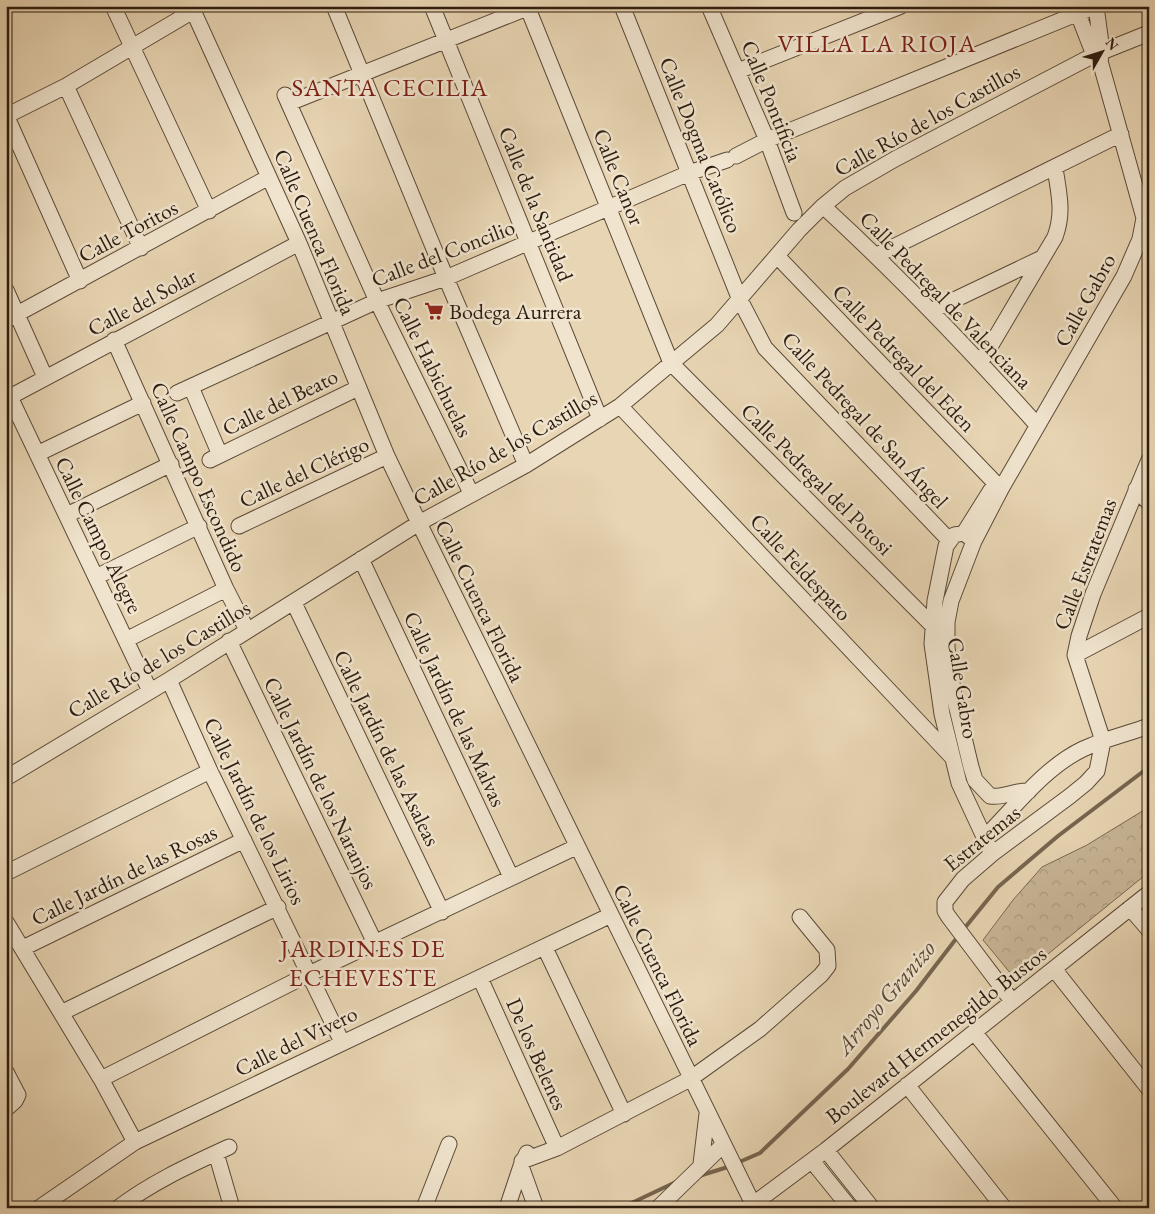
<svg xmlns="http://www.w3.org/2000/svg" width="1155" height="1214" font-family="'EB Garamond',serif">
  <defs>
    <pattern id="forest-crowns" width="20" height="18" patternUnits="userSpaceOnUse" patternTransform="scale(1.25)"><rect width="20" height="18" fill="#c8b697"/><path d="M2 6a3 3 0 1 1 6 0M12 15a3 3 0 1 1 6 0" fill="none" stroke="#ac9c81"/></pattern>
  </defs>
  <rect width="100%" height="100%" fill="#e8d5b3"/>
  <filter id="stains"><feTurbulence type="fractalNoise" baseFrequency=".004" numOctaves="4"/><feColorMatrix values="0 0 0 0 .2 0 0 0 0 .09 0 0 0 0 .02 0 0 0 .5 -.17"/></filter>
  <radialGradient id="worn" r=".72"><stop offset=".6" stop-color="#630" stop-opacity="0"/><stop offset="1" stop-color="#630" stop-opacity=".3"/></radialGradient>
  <path fill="url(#forest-crowns)" stroke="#7a6953" d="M1149 807V872L1016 980 983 940 1013 900 1042 867 1087 845Z"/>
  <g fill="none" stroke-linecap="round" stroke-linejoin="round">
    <path stroke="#766550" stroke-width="4" d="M963 930 998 887 1058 836 1149 767
      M737 1163 760 1153 848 1069 916 991 959 935
      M699 1176 731 1166
      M621 1208 678 1181"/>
    <g stroke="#5b4a38" stroke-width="17">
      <path id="minor" d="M113 6 209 211
        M191 6 299 243 387 456 419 523 753 1204
        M334 6 446 278 526 465
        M432 6 600 419
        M527 6 671 363 932 625
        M622 6 740 300 765 348 949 540
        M709 6 767 140 794 213
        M1078 14 1094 55 1100 61
        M738 71 901 6
        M66 86 141 248
        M285 95 377 301 471 493
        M289 103 532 6
        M6 115 80 281
        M6 116 66 86 193 11
        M736 156 767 140 1096 6
        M823 206C898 275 969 349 1037 425
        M877 255 1121 134
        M777 256 1001 489
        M6 290 45 377
        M931 311 1042 258
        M6 320 269 177
        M114 340 226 589 247 630
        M981 362 1055 237C1064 213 1059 194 1055 168
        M191 387 220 455
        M177 393 377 301 446 278 689 173 727 160
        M10 397 150 691
        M6 399 299 243
        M620 406 952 757
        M37 454 143 403
        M210 460 358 388
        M1136 489 1149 503
        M67 515 171 464
        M239 526 387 456
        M964 533 991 490
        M974 541 1001 489 1124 276 1140 239 1144 218 1100 61 1102 51 1096 6
        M361 559 511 877
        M96 577 199 526
        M294 603 442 912
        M126 640 226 589
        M229 641 375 943
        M1075 655 1149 616
        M169 680 210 771 342 1042
        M6 778 169 680 419 523 526 465 620 406 717 325 799 230 823 206 845 188 895 159 1094 55 1149 33
        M986 836C1015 807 1045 767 1083 749 1104 739 1127 734 1149 726
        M992 854 959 783 942 714 932 644 935 601 946 546 954 535 964 533 974 541 951 601 947 622V648L954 696 971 767 975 780 990 796C1004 798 1015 790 1029 791
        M6 873 210 771
        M1130 908 1149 930
        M6 922 101 1079 135 1142
        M23 948 244 840
        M545 948 624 1114
        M1054 969 1149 1089
        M480 978 557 1148
        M1012 1001 948 916 945 911V902L963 879 992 854 1070 796 1086 783 1097 771 1103 741 1075 655 1079 636 1093 594 1149 460
        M61 1013 278 907
        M974 1032 1115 1208
        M6 1072 18 1095 15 1101 6 1109
        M101 1079 309 974 576 847
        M907 1085 1004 1208
        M826 1150 872 1208
        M216 1153 232 1208
        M527 1153 521 1166 535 1205
        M522 1161 557 1148 690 1079 760 1029 821 975 828 966 827 950 800 917
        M812 1161 850 1208
        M701 1164 707 1114
        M39 1208 135 1142 611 915
        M118 1208C152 1182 190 1165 229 1147
        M424 1208 449 1144
        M507 1208 521 1166
        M658 1208 723 1145
        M748 1208 826 1150 1149 893"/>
    </g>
    <use href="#minor" stroke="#f0e4ce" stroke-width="15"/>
  </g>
  <defs>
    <g id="supermarket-bare" transform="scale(1.5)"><path d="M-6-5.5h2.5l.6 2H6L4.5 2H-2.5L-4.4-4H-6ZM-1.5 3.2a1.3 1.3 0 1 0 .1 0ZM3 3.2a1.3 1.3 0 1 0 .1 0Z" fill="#8f2418" stroke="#f0e4ce" stroke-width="2.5" paint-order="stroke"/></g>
  </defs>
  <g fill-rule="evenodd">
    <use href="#supermarket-bare" x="434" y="311"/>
  </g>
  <g text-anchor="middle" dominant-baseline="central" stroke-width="5" stroke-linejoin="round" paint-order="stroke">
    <g font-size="22" fill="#2c1c0f" stroke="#f0e4ce">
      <text transform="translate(772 101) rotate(68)">Calle Pontificia</text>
      <text transform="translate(927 120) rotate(-29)">Calle Río de los Castillos</text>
      <text transform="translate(701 145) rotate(68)">Calle Dogma Católico</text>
      <text transform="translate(619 177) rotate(68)">Calle Canor</text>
      <text transform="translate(536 204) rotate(68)">Calle de la Santidad</text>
      <text transform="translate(128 231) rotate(-28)">Calle Toritos</text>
      <text transform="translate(315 232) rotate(67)">Calle Cuenca Florida</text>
      <text transform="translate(443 253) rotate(-21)">Calle del Concilio</text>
      <text transform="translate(946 300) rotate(46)">Calle Pedregal de Valenciana</text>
      <text transform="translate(1085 300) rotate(-61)">Calle Gabro</text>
      <text transform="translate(142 302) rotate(-28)">Calle del Solar</text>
      <text transform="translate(904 358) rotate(46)">Calle Pedregal del Eden</text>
      <text transform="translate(433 367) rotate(64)">Calle Habichuelas</text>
      <text transform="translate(280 402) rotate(-26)">Calle del Beato</text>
      <text transform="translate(865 420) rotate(47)">Calle Pedregal de San Ángel</text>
      <text transform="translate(505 448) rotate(-30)">Calle Río de los Castillos</text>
      <text transform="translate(304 472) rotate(-25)">Calle del Clérigo</text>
      <text transform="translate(199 477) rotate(66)">Calle Campo Escondido</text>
      <text transform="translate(817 479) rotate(45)">Calle Pedregal del Potosi</text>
      <text transform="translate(99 535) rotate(64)">Calle Campo Alegre</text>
      <text transform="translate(1085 564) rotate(-69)">Calle Estratemas</text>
      <text transform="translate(801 567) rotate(47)">Calle Feldespato</text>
      <text transform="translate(480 601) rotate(64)">Calle Cuenca Florida</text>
      <text transform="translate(159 659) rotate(-31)">Calle Río de los Castillos</text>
      <text transform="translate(963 688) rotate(81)">Calle Gabro</text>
      <text transform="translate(455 709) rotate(65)">Calle Jardín de las Malvas</text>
      <text transform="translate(387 748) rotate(64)">Calle Jardín de las Asaleas</text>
      <text transform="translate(321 783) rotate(64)">Calle Jardín de los Naranjos</text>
      <text transform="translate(255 811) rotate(64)">Calle Jardín de los Lirios</text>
      <text transform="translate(982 838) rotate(-39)">Estratemas</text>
      <text transform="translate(124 875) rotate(-26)">Calle Jardín de las Rosas</text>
      <text transform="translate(658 965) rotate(64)">Calle Cuenca Florida</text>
      <text transform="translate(936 1035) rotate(-38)">Boulevard Hermenegildo Bustos</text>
      <text transform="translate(296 1041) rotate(-26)">Calle del Vivero</text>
      <text transform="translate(537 1054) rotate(66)">De los Belenes</text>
    </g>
    <g font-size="22" fill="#2c1c0f" stroke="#f0e4ce" text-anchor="start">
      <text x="449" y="311">Bodega Aurrera</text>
    </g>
    <g font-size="24" font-style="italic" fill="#574735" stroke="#f0e4ce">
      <text transform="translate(885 997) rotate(-50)">Arroyo Granizo</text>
    </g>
    <g font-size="25" letter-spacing="1" fill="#7a1f14" stroke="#f0e4ce">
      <text x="877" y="43">VILLA LA RIOJA</text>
      <text x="390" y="87">SANTA CECILIA</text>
      <text x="363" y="948">JARDINES DE<tspan x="363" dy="29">ECHEVESTE</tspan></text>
    </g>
  </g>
  <rect width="1155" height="1214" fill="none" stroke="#e8d5b3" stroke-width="25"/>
  <rect x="8" y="8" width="1140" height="1199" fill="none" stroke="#2c1c0f" stroke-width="2.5"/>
  <rect x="12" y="12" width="1130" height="1189" fill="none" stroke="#2c1c0f"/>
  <g transform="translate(1102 52) rotate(51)" stroke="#f0e4ce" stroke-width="4" paint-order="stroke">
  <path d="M0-4L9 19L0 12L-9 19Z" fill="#2c1c0f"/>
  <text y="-8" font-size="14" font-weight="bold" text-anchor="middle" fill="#2c1c0f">N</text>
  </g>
  <rect width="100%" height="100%" filter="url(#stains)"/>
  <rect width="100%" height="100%" fill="url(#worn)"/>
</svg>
